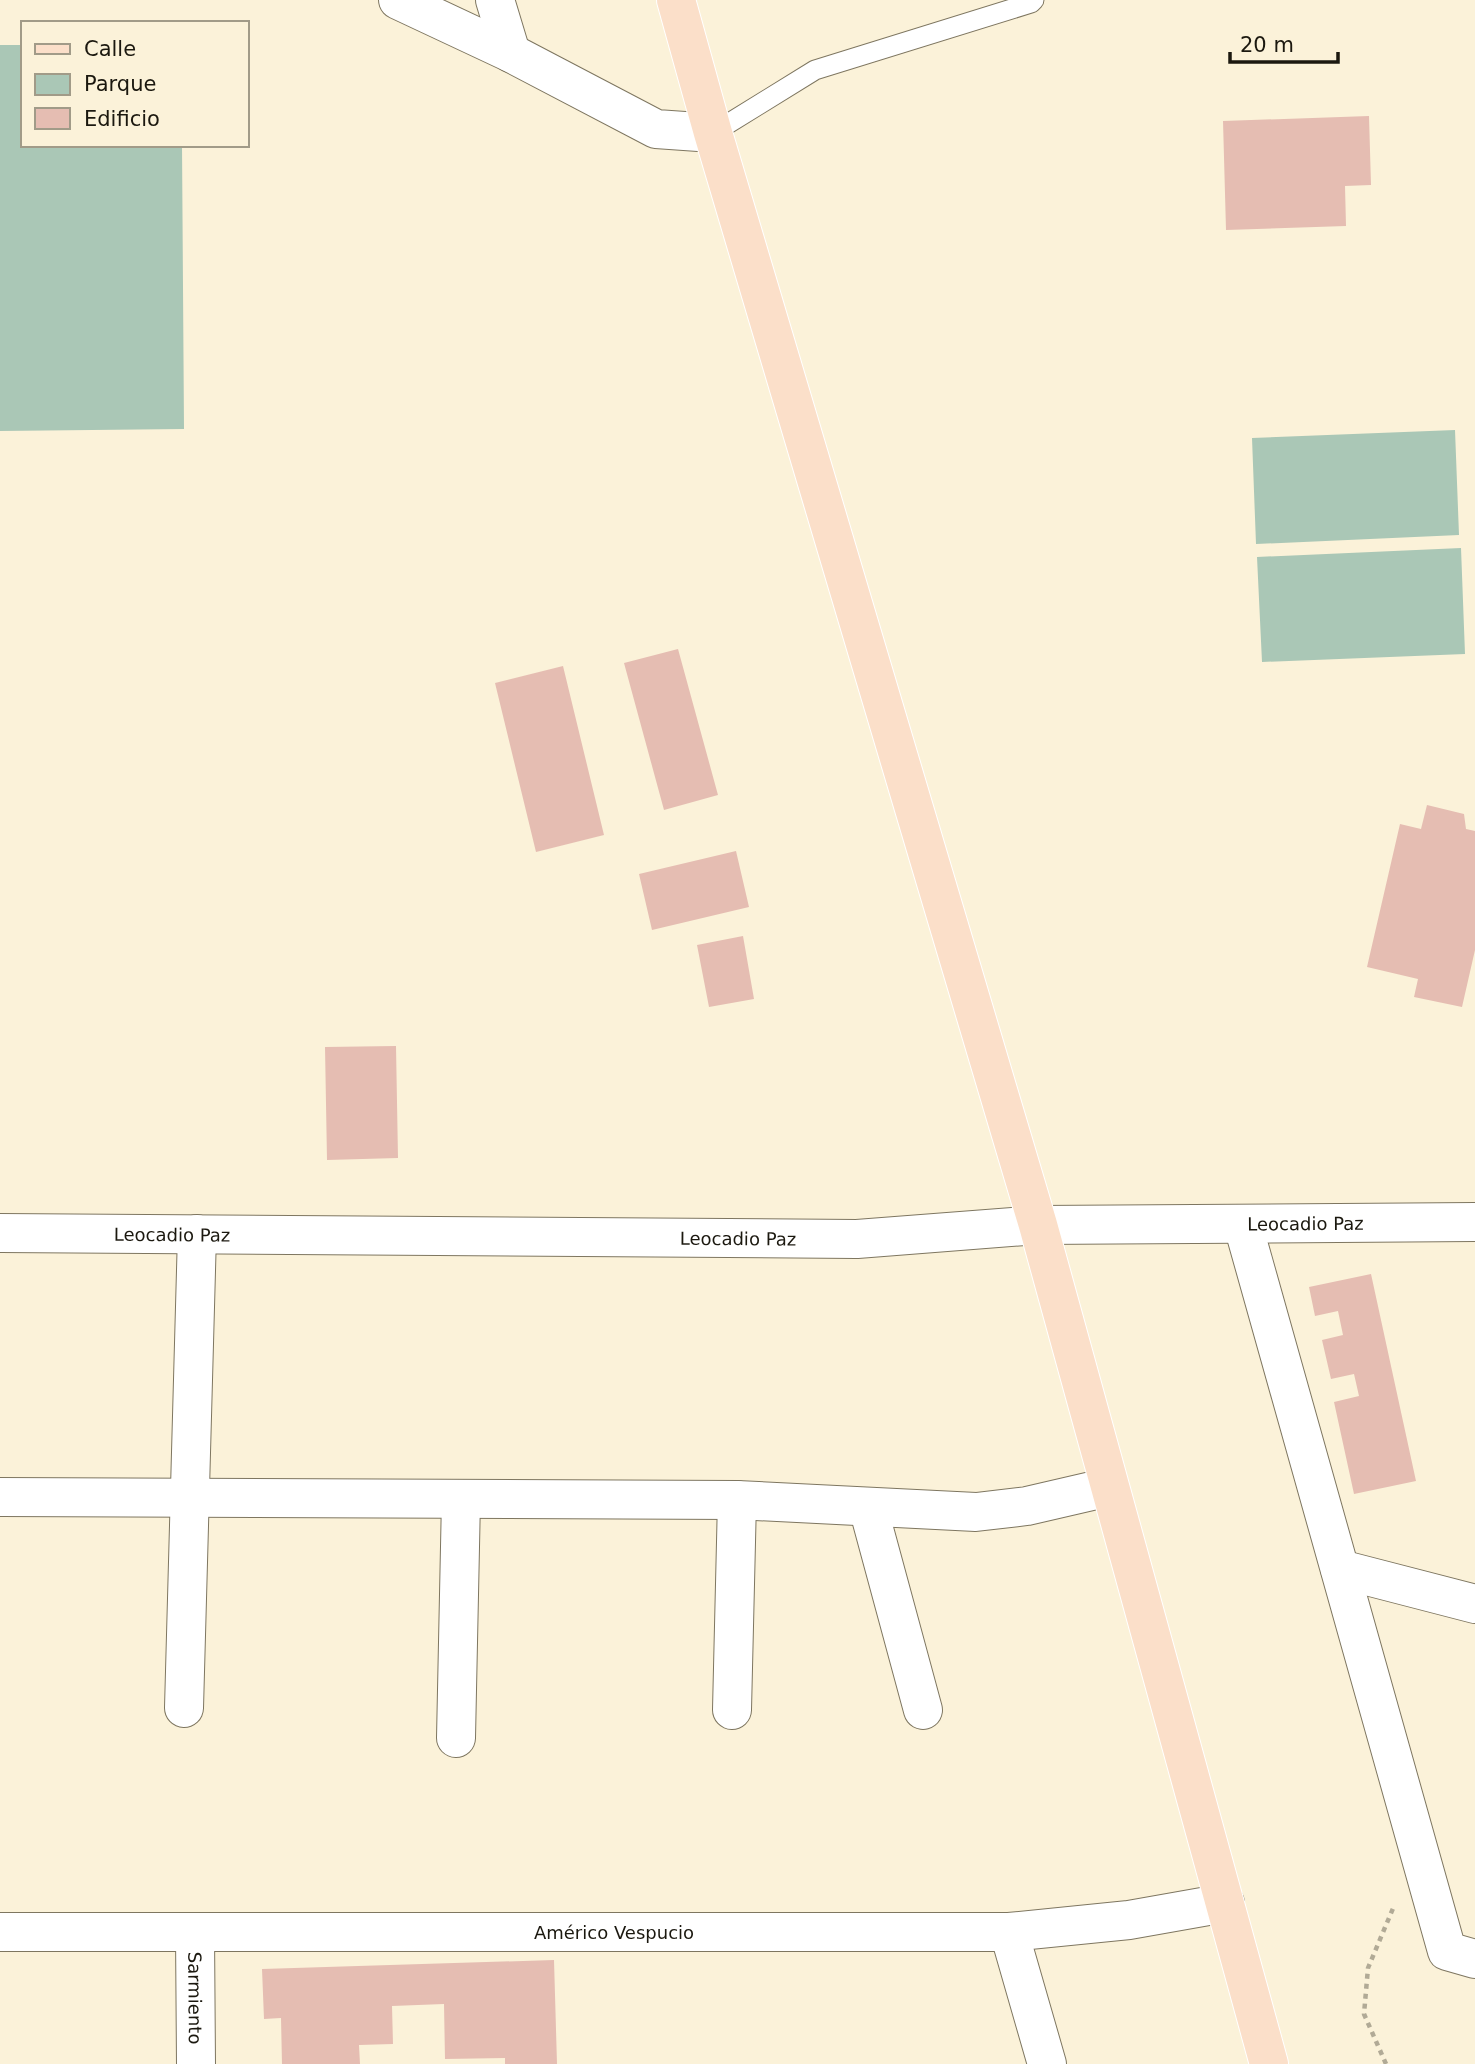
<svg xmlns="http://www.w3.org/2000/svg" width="1475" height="2064" font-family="'DejaVu Sans',sans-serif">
  <rect width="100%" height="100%" fill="#fbf2d9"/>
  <path fill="#aac7b6" d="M0 45H23V145H182L184 429 0 431Z
    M1455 430 1459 535 1256 544 1252 438Z
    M1461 548 1465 654 1262 662 1257 557Z"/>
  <path fill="#e5bdb2" d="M1369 116 1371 185 1345 186 1346 226 1226 230 1223 121Z
    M678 649 718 795 664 810 624 663Z
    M563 666 604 835 536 852 495 683Z
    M1427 805 1464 814 1466 829 1475 831V950L1462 1007 1414 997 1418 979 1367 967 1400 824 1421 829Z
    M736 851 749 907 652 930 639 874Z
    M743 936 754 999 709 1007 697 945Z
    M396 1046 398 1158 327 1160 325 1047Z
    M1371 1274 1416 1481 1354 1494 1334 1402 1359 1396 1354 1374 1331 1379 1322 1340 1343 1335 1338 1311 1315 1316 1309 1287Z
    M554 1960 557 2064H505V2058L445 2059 444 2004 392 2006 393 2044 359 2045 360 2064H282L281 2018 264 2019 262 1969Z"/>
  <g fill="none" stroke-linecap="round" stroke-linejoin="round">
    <g stroke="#7e7660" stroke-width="21">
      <path id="lane" d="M713 133 815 70 1031 3 1034 0"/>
    </g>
    <g stroke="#7e7660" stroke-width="40">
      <g id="street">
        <path d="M398 0 511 53 656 129 713 133"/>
        <path d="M495 0 511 53"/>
        <path d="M1243 1225 1447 1951 1475 1959"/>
        <path id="s1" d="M0 1233 857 1239 1038 1225 1475 1222"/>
        <path d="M0 1497 737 1500 976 1512 1027 1506 1109 1487"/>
        <path d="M868 1507 923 1710"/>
        <path d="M1340 1569 1475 1604"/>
        <path d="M184 1708 197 1234"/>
        <path d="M732 1710 737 1500"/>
        <path d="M456 1738 461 1499"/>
        <path id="s2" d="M0 1932H1009L1129 1920 1225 1903"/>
        <path d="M1009 1932 1047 2064"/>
        <path id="s3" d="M195 1933 196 2064"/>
      </g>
    </g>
    <g stroke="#fff" stroke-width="40">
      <path id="primary" d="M676 0 713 133 1038 1225 1269 2064"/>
    </g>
    <path stroke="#b1aa96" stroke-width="4.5" stroke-dasharray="5 5" stroke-linecap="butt" d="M1386 2064 1364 2014 1368 1968 1394 1906"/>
    <use href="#lane" stroke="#fff" stroke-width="19"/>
    <use href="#street" stroke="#fff" stroke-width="38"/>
    <use href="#primary" stroke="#fbdfc9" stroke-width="38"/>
  </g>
  <g text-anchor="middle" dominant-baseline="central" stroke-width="5" stroke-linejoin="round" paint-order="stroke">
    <g font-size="18" fill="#1b180f" stroke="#fbf2d9">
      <text stroke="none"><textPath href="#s1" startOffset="1306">Leocadio Paz</textPath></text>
      <text stroke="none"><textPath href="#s1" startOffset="172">Leocadio Paz</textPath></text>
      <text stroke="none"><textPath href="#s1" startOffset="738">Leocadio Paz</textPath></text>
      <text stroke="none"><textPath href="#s2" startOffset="614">Américo Vespucio</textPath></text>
      <text stroke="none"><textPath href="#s3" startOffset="65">Sarmiento</textPath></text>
    </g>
  </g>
  <rect x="21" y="21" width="228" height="126" fill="#fbf2d9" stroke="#a19b88" stroke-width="2"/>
  <rect x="35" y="44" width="35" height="10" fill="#fbdfc9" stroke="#a19b88" stroke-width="2"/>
  <text x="84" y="56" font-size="21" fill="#1b180f">Calle</text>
  <rect x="35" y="74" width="35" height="21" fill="#aac7b6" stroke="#a19b88" stroke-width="2"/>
  <text x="84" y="91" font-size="21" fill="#1b180f">Parque</text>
  <rect x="35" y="108" width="35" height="21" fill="#e5bdb2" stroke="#a19b88" stroke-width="2"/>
  <text x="84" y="126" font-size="21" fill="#1b180f">Edificio</text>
  <path d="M1230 52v10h108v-10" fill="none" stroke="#1b180f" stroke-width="3.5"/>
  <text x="1240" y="52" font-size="21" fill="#1b180f" stroke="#fbf2d9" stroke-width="5" paint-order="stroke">20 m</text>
</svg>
